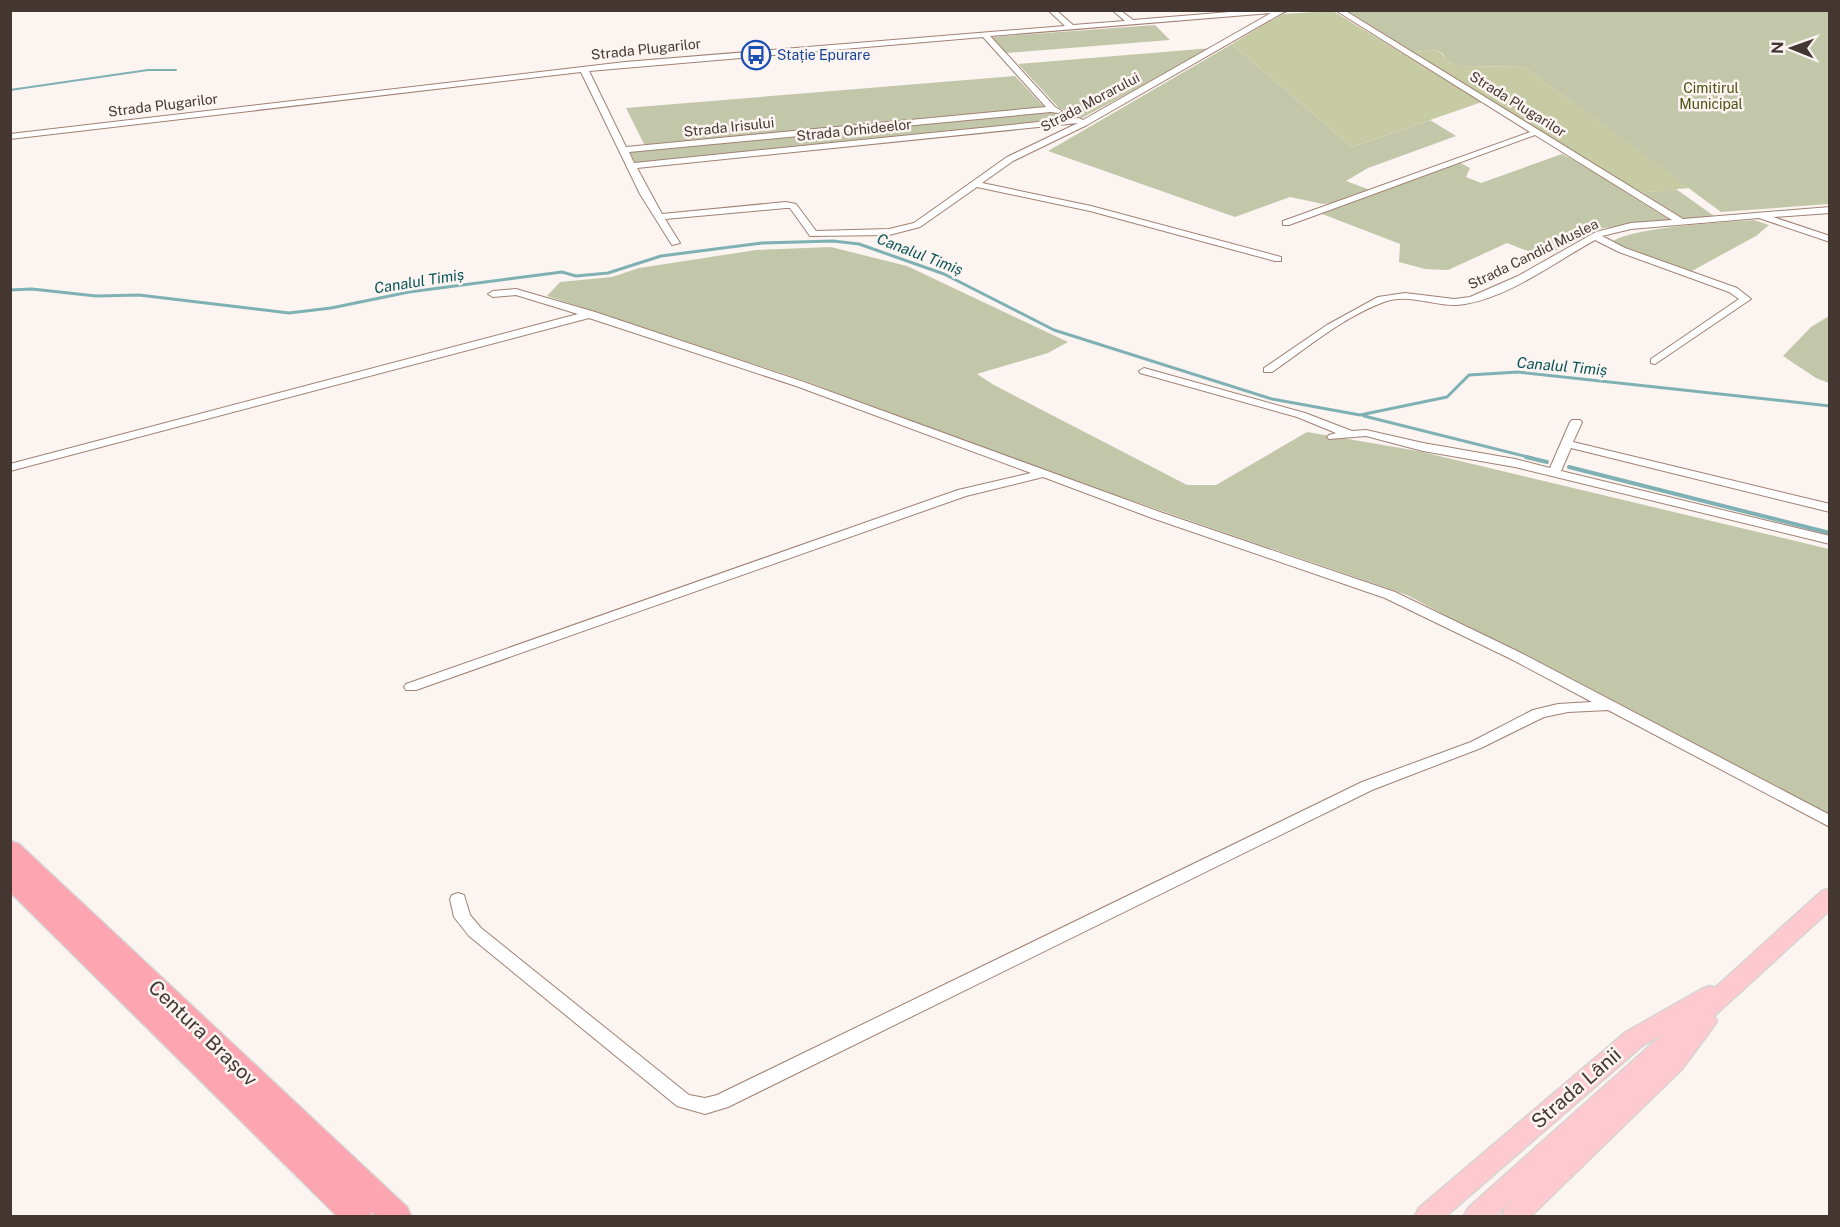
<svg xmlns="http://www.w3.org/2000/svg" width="1840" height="1227" font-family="'Public Sans',sans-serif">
  <rect width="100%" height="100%" fill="#fbf4f1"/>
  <path fill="#c3c7aa" d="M1346 11H1829V204L1721 212 1524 67 1458 66 1447 61 1443 54 1436 50 1413 52Z
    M1155 25 1170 40 1005 53 992 37Z
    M1232 44 1352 147 1430 120 1456 136 1368 168 1346 181 1373 191 1459 162 1470 168 1466 177 1481 183 1562 154C1600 173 1634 199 1671 220L1603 228 1543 257 1507 243 1448 270 1425 269 1399 262 1400 244 1317 212 1335 203 1323 204 1290 197 1235 217 1048 151Z
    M1212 48 1082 118 1059 108 1018 64Z
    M1015 76 1045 108 1073 119 636 164 629 151 645 146 626 108Z
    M1676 189 1714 216 1683 219 1639 193Z
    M1754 220 1769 225 1756 236 1690 272 1612 242C1632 227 1726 222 1754 220Z
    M831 247 907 266 1068 342 1048 353 977 374 994 385 1187 485H1216L1307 432 1418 451 1829 549V818L1407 595 1048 472 805 381 547 296 560 282 612 277 639 268 756 250Z
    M1829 316V383L1816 378 1783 356 1811 327Z"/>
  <path fill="#c6cba3" d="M1333 11 1482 102 1352 147 1232 44 1282 14Z
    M1436 50 1443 55 1447 61 1458 66 1524 67 1689 188 1639 193 1413 52Z"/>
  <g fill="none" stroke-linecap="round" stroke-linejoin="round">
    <path stroke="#7fb1b4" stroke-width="2" d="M10 90 148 70H176"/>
    <path stroke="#7fb1b4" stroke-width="3" d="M10 290 32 289 96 296 139 295 289 313 331 308 409 292 562 272 576 276 608 273 661 256 762 243 833 241 859 244 944 274 1054 330 1272 399 1360 415 1447 397 1469 375 1518 372 1830 406
      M1364 416 1532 458"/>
    <path stroke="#7fb1b4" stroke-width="4" d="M1526 457 1547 462
      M1569 467 1830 533"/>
    <g stroke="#a18173" stroke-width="2">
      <path id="minor" d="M1048 10H1056L1073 25 1125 21 1112 10H1120L1133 20 1254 10H1290L1282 13 1087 125 1013 161 982 183 1091 206 1281 257V261H1275L1090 211 977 187 920 227 889 235 810 236 790 208H786L665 219 680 243 672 245 640 194 581 72 10 139V134L625 62 1065 26ZM1271 13 1083 120 1079 118 634 163 629 152 1051 112 1058 113 1062 111 1055 107 990 36ZM983 37 1046 107 626 147 589 71ZM1078 123 1007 157 914 223 889 229 816 231 796 204 786 202 662 214 637 168Z
        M1335 10H1344L1683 219 1830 207V213L1773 217 1830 236V242L1759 218 1631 229 1602 236 1625 248 1737 288 1751 299 1655 364 1651 363V359L1739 299 1729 292 1619 252 1595 240C1555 262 1511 296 1465 304 1438 309 1410 292 1384 302 1343 317 1307 348 1272 372H1264V368L1327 325 1378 297 1405 293 1454 299 1470 297 1518 276 1596 232 1631 223 1672 220 1535 135 1289 225H1283V221L1530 132Z
        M516 289 595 312 804 382 1160 512 1395 592 1521 653 1830 815V827L1608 710 1568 712 1544 717 1481 748 1372 790 728 1107 705 1114 677 1106 469 936 454 917 450 899 452 895 458 893 464 895 470 915 481 928 689 1095 705 1098 717 1095 1362 782 1471 742 1533 710 1558 704 1592 702 1511 659 1385 598 1152 518 1043 477 966 496 416 690H406L404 687 406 684 958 490 1031 473 796 386 589 318 10 471V464L578 314 516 295 493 297 488 294 493 291Z
        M1144 368 1305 413 1352 431 1366 430 1423 443 1515 459 1550 468 1570 422 1572 420H1580L1582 422 1573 442 1830 504V512L1571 448 1561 471 1830 536V544L1515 467 1423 451 1366 436 1329 439 1327 437 1329 435 1336 433 1297 417 1140 373 1139 371Z"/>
    </g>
    <g stroke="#d6d3d2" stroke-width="3">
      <path id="major" d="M1830 889V910L1714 1016 1717 1021 1713 1027 1682 1069 1531 1216H1501L1505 1208 1519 1194 1495 1216H1464L1468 1208 1663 1034 1642 1046 1446 1216H1415L1419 1208 1626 1032 1702 989 1710 986 1715 988 1822 891Z"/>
    </g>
    <g stroke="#d6d3d2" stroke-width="3">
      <path id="highway" d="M10 841 19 844 407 1207 411 1216H376L370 1211 372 1216H337L10 892V867L14 868 10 865Z"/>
    </g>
    <use href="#minor" fill="#fff" fill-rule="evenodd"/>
    <use href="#major" fill="#fecad0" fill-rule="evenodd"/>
    <use href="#highway" fill="#fda6b1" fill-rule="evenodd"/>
  </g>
  <defs>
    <g id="bus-ring" transform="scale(1.5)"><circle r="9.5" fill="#fbf4f1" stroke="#1a4fb4" stroke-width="1.5"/><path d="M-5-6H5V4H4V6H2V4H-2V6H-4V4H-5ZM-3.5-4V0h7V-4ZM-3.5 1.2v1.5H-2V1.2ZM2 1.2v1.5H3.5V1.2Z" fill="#1a4fb4"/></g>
  </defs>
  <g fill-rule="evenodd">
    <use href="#bus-ring" x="756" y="55"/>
  </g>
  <g text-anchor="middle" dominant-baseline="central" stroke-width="5" stroke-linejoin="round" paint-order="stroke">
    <g font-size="14" fill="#443731" stroke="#fbf4f1">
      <text transform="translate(646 49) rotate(-6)">Strada Plugarilor</text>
      <text transform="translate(1090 102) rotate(-28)">Strada Morarului</text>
      <text transform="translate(1518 104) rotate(32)">Strada Plugarilor</text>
      <text transform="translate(163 105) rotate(-7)">Strada Plugarilor</text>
      <text transform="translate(729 127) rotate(-6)">Strada Irisului</text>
      <text transform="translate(854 130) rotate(-6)">Strada Orhideelor</text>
      <text transform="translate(1533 254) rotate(-26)">Strada Candid Muslea</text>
    </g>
    <g font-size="14" fill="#164399" stroke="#fbf4f1" text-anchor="start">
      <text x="777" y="55">Stație Epurare</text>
    </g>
    <g font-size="14" fill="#4d5113" stroke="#fbf4f1">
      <text x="1711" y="88">Cimitirul<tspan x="1711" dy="16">Municipal</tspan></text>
    </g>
    <g font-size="15" font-style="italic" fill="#075457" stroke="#fbf4f1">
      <text transform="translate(920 254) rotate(21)">Canalul Timiș</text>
      <text transform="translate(419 281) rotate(-9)">Canalul Timiș</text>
      <text transform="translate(1562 366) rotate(5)">Canalul Timiș</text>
    </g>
    <g font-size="20" fill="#443731" stroke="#fbf4f1">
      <text transform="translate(203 1033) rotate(44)">Centura Brașov</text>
      <text transform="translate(1576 1088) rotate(-41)">Strada Lânii</text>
    </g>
  </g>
  <rect width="1840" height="1227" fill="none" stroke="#443731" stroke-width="24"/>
  <g transform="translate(1792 48) rotate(271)" stroke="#fbf4f1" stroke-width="4.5" paint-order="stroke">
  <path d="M0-4.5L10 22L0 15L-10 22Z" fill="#443731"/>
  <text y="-9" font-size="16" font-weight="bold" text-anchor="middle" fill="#443731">N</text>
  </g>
</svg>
